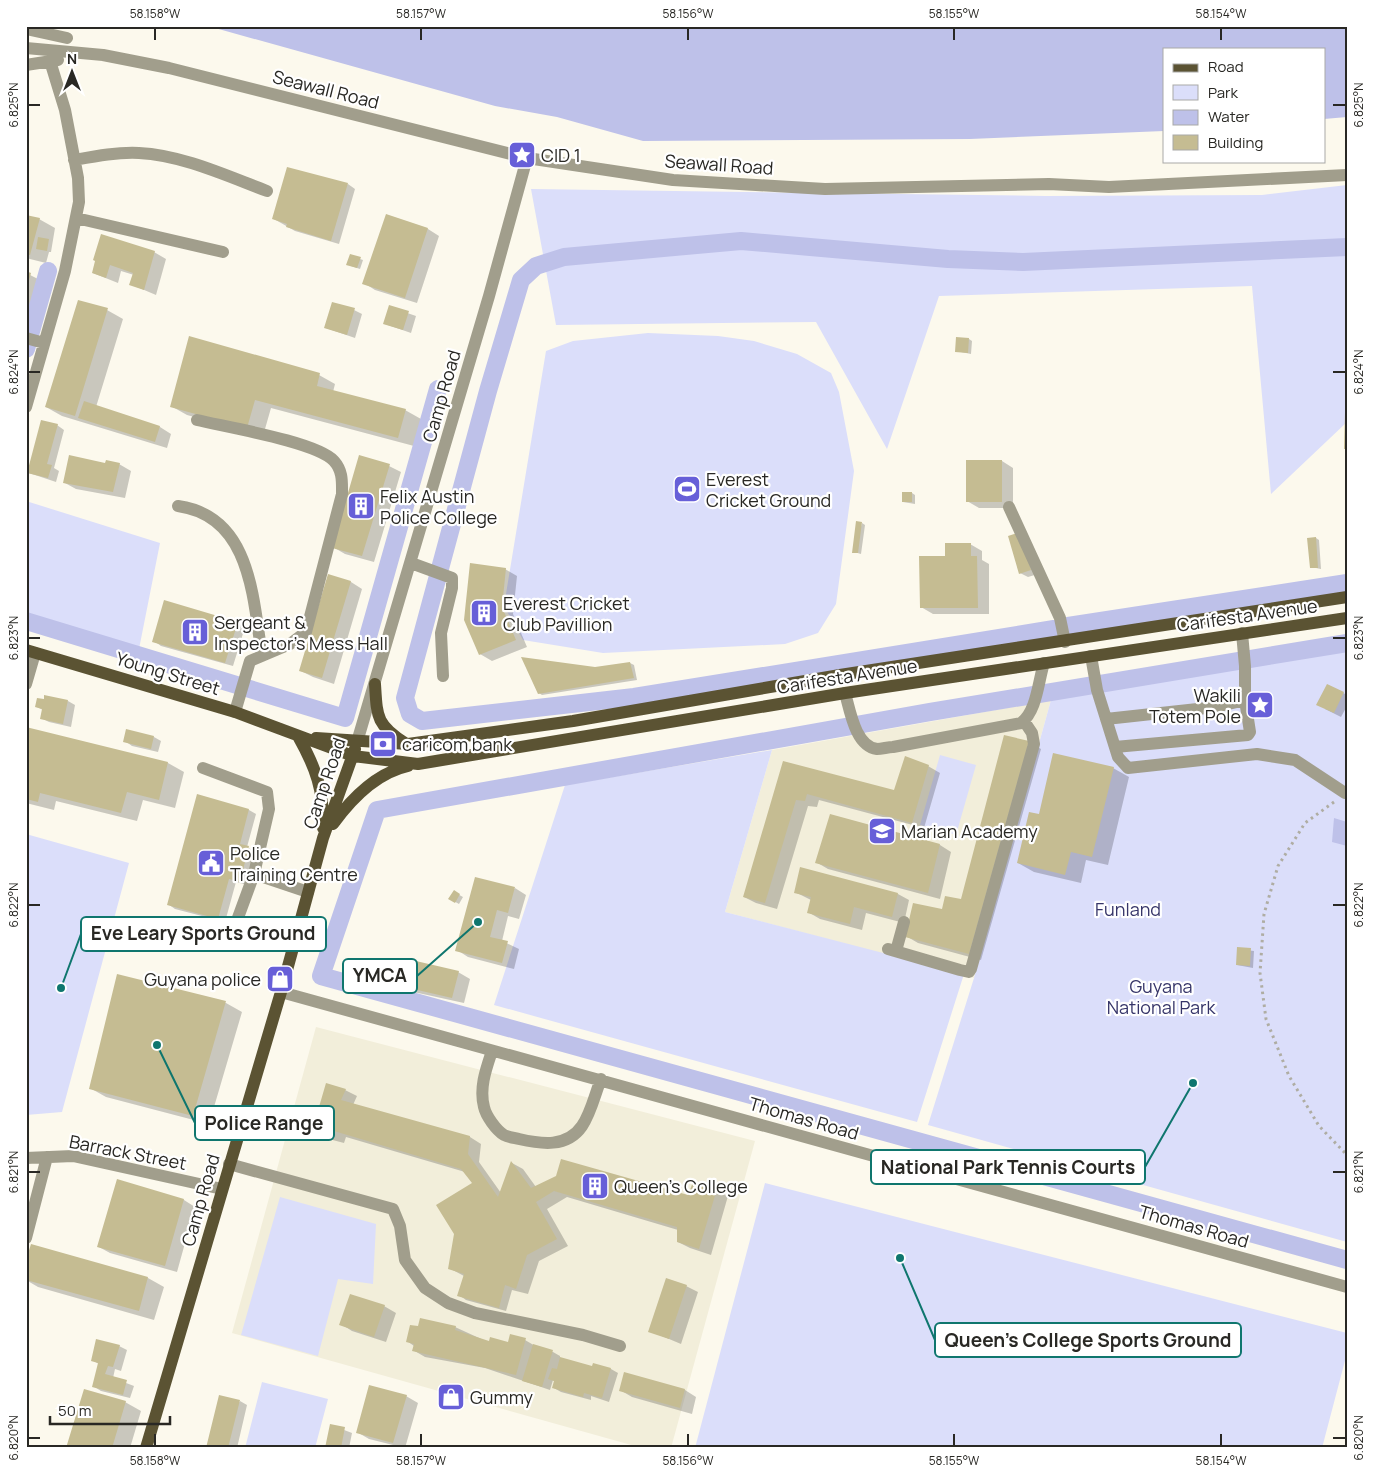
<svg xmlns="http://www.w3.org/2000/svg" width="1373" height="1474" font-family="Manrope,sans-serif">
  <rect width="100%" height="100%" fill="#fcf9ed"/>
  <path fill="#f2eeda" d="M1051 700 974 978 725 912 772 750Z
    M316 1027 755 1141 671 1448H642L232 1333Z"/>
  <path fill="#dbdefa" d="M1347 185V422L1271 494 1252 286 939 296 887 449 816 322 556 325 531 189 1046 196 1262 195Z
    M648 333 718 336 754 341 797 354 831 373 839 392 854 471 836 604 818 633 785 644 603 653 523 640 504 606 546 351 573 341Z
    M26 501 160 543 139 649 26 614Z
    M1347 650V1242L928 1125 974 978 1051 700Z
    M772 750 725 912 964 974 917 1122 494 1005 565 785Z
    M940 755 976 765 956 835 920 825Z
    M26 834 129 863 62 1112 26 1115Z
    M765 1183 1347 1333V1353L1322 1448H695Z
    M280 1197 376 1224 373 1284 338 1279 318 1356 241 1335Z
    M262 1382 328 1399 315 1448H245Z"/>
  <path fill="#bec1e9" d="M208 26H1347V117L1324 119V49H1164V131L970 139 643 141 557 117 495 106Z
    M1334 818 1347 822V846L1332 842Z"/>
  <path fill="#0003" d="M348 184 355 189 339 244 295 231 274 219Z
    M26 216 39 219 55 228 51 252H49L46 263 26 258Z
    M387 216 428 229 439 236 417 303 375 290 364 283Z
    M154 252 166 259 156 295 130 284 134 275 121 271 118 283 93 273 97 261Z
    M360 259 363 260 360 269 351 266Z
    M26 273 42 281 28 335 26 334Z
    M390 307 416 316 411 333 385 324Z
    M107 310 123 319 96 407 160 427 171 434 167 448 62 416 46 407Z
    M354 310 362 314 355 338 326 328Z
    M969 339 972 341 971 354 956 351Z
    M319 375 335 384 333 392 405 410 421 419 414 446 271 408 263 436 187 415 171 406Z
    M57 425 64 430 54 468 59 471 56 482 29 473Z
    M1002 461 1013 468V508H979L967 501Z
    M106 464H119L131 471 125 498 76 489 65 483Z
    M389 466 401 472 374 562 345 554 333 547Z
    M912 493 915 495V504L903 502Z
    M862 523 865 525 861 554 854 552Z
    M1020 534 1038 574 1028 577 1020 573Z
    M1316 538 1319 540 1321 569 1311 567Z
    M970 544 982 551V560L989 564V614H933L921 607 946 557Z
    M1346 548H1347V561H1345Z
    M505 569 517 576 513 614 527 647 492 661 480 654Z
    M329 576 351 582 362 589 334 684 313 677 301 671Z
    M237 623 245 627 233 666 161 646 154 641Z
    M630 663 634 665 637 680 542 695 539 693 595 669Z
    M1328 685 1347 695V706L1341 717 1325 709Z
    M68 701 75 705 71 727 49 722 41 718 43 710 37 707Z
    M26 728 168 763 184 772 175 808 143 800 137 821 56 801 54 810 26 803Z
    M154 737 161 741 158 752 132 746 125 741Z
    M1029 742 1041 749 981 960 918 943 906 936 962 901Z
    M784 762 894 791 928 766 940 773 924 828 819 800 817 807 808 806 777 909 756 903 744 897Z
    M1113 768 1129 777 1108 865 1086 860 1081 883 1034 872 1018 863 1039 816Z
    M198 796 249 810 256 814 247 847 256 852 247 885 236 882 225 922 175 909 168 904Z
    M940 845 951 852 940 899 828 869 816 862Z
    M801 868 898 894 909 900 904 923 866 913 862 930 820 919 808 912 811 900 795 892Z
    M515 888 526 895 519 919 508 916 502 941 519 949 514 969 468 957 457 950Z
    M454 892 463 897 459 904 450 899Z
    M1238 949 1254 951 1253 968 1237 965Z
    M401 963 458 972 470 979 464 1003 409 991 397 984Z
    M118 975 226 1003 242 1012 209 1124 106 1097 90 1088Z
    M345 1090 357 1096 353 1105 470 1137 481 1144 479 1162 501 1193 512 1163 523 1169 536 1187 689 1197 694 1183 717 1190 728 1196 711 1255 690 1248 678 1242V1230L567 1197 547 1209 568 1246 539 1261 528 1294 512 1290 506 1311 466 1300 459 1295 464 1276 449 1268 474 1183 465 1172 346 1137 344 1143 325 1138 313 1131Z
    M118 1181 184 1200 195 1207 177 1272 110 1253 99 1247Z
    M32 1245 148 1278 164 1287 154 1320 38 1287 26 1280V1265Z
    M686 1286 698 1292 681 1344 650 1331Z
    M384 1306 396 1313 386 1342 352 1331 341 1324Z
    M455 1327 490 1343H509L525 1340 537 1347 553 1352 560 1356V1358L593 1367 611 1369 618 1373 609 1402 591 1396V1400L561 1392 554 1388 555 1382 553 1380 550 1390 485 1368 425 1357 413 1350 414 1346 407 1341Z
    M119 1346 127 1350 121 1371 115 1369 113 1378 134 1386 130 1398 101 1391 93 1386 99 1364 92 1360Z
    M620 1390H685L696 1397 692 1414 632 1397Z
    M406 1396 418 1403 405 1448 369 1439 357 1432Z
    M240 1401 247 1405 237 1448H209Z
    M125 1402 141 1411 130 1448H68Z
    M331 1425 352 1433 349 1448H327Z"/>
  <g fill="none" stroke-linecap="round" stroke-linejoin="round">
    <path stroke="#bec1e9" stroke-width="18" d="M26 349 48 271
      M26 621 345 718 438 389
      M1068 626 1347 583
      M1054 629 634 697 422 721 410 714 405 698 488 391 521 280 536 266 564 257 741 241 948 259 1023 262 1347 247
      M1347 643 930 712 377 810 321 976 1347 1260"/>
  </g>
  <path fill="#c5bc92" d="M287 167 348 183 331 241 286 227 287 224 272 219Z
    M386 214 428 228 405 298 362 284Z
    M26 215 40 218 30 255 26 254Z
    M101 234 155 251 144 290 129 285 133 273 110 265 106 278 92 273 95 261 93 260Z
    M38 237 49 239 47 251 36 249Z
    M350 254 361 257 357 268 346 265Z
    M26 271 31 273 27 288H26Z
    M78 300 108 308 75 416 45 407Z
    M332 302 355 308 347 335 324 328Z
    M389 305 409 311 403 330 383 324Z
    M189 336 320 373 317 386 406 409 398 438 255 400 247 428 170 407Z
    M956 337 969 338 968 353 955 352Z
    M84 401 160 426 155 442 78 418Z
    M1345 412H1347V449H1344Z
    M41 420 58 424 47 464 52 465 48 478 27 473Z
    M69 455 105 463 106 460 120 463 113 492 63 483Z
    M359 455 390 464 362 556 332 548Z
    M966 460H1002V502H966Z
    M902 492H912V502H902Z
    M856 521 862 522 858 553H852Z
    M1020 532 1031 570 1019 574 1008 536Z
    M1316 537 1318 568H1310L1307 538Z
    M945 543H971V556H977L978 608H920L919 556H945Z
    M470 563 506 568 502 607 516 640 479 655 464 620Z
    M328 574 351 581 322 678 299 671Z
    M164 600 238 622 225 663 152 642Z
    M521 657 595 667 630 662 634 678 538 694Z
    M1327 684 1344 692 1334 713 1316 705Z
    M44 695 68 700 63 724 40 719 42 709 35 707 37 698 44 699Z
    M26 727 168 762 159 800 127 792 121 813 40 793 38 802 26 799Z
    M126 729 154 736 151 749 123 742Z
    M1004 735 1029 741 969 954 905 937 913 903 942 909 945 896 961 899Z
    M1053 753 1114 767 1092 857 1071 852 1065 875 1017 863 1029 812 1039 814Z
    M905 756 929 765 912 823 807 794 805 801 796 800 765 903 743 897 783 761 894 790Z
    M197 794 249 809 240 844 249 846 240 882 229 879 218 919 167 905Z
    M830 814 940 844 928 893 815 863Z
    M800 867 898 893 892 917 854 907 850 924 807 913 811 897 794 893Z
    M475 877 515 887 508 913 497 910 490 937 508 941 502 963 455 951Z
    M454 890 460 894 455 903 448 899Z
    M1237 947 1251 948 1250 966 1236 965Z
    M396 958 400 962 403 958 459 971 452 998 396 985 395 979 391 978 385 971 386 961Z
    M117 974 226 1001 193 1116 89 1089Z
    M326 1083 346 1089 341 1100 470 1136 468 1154 498 1197 511 1161 531 1188 556 1176 561 1159 688 1195 693 1182 717 1189 699 1249 677 1242V1227L554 1191 536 1202 557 1239 527 1255 516 1289 505 1285 499 1308 457 1296 464 1274 448 1269 454 1234 436 1205 472 1183 461 1169 334 1131 333 1137 312 1131Z
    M117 1179 184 1199 165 1266 97 1247Z
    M31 1244 148 1277 139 1311 26 1280V1260Z
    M666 1278 687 1285 669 1339 648 1332Z
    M350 1294 385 1305 374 1337 339 1325Z
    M420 1318 456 1326 455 1330 489 1341 490 1337 508 1342 510 1334 526 1338 516 1375 412 1351 414 1344 406 1342 410 1325 418 1326Z
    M96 1339 120 1345 113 1367 108 1366 105 1374 127 1380 123 1395 92 1387 98 1363 91 1361Z
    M533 1344 553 1350 542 1387 522 1381Z
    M560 1357 592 1366 593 1363 611 1368 602 1398 584 1393 583 1397 552 1388 554 1381 548 1379 552 1368 557 1369Z
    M624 1372 685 1389 680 1408 619 1391Z
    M369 1385 407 1395 393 1443 356 1433Z
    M84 1389 126 1401 112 1448H66Z
    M219 1395 240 1400 228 1448H206Z
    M330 1424 345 1427 341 1448H325Z"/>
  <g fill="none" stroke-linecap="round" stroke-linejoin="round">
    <path stroke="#afada3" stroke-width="3" stroke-dasharray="2.5 4" stroke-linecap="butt" d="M1334 802 1305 823 1278 866 1264 914 1260 973 1266 1019 1289 1076 1319 1126 1347 1155"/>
    <path stroke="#a19e8c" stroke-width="12" d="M26 29 67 38
      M26 48 103 55 169 68 527 158 673 180 825 189 1049 184 1109 187 1347 175
      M26 65 58 60
      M74 160C96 156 117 152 139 153 182 155 227 176 267 191
      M76 218 223 252
      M26 338 44 343
      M26 407 65 271 79 202 78 178 65 110 50 61
      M197 420C226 427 317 442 334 461 343 471 342 482 342 494L306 632 290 644 250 661 235 712
      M178 506C251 516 253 598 262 656
      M1009 507 1060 618 1065 642
      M411 563 452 578V588L441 633 443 676
      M1091 656 1097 690 1118 757 1128 768 1257 754 1295 760 1345 793
      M26 684 35 653
      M845 693C850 710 855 746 877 749 882 749 888 747 893 747L1021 723C1037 711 1038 682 1044 663
      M1106 719 1216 707 1245 700V666L1242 633
      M357 742 489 296 527 158
      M1115 747 1248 735 1250 732 1245 700
      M203 768 267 792 269 809 254 874 308 892
      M232 934 254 874
      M888 949 960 970 969 972 971 969 1034 744 1032 733 1024 721
      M896 951 904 922
      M281 992 1347 1287
      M492 1051C486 1069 479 1088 484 1107 486 1116 496 1130 504 1135 508 1137 515 1138 519 1139 541 1144 567 1148 582 1126 591 1113 595 1094 601 1079
      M26 1158 73 1156 222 1189
      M229 1164 393 1209 400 1226 405 1260 425 1288 448 1303 475 1313 583 1335 620 1346
      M26 1238 47 1157"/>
    <path stroke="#5b5333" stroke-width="12" d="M26 650 235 712 353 756 418 764 845 693 1347 618
      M375 684C377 716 376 725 405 743
      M298 736C316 768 324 790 323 828
      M316 738 408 744 573 721 840 675 1347 597
      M333 824C352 798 376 773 408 766
      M146 1448 281 992 323 838 355 749"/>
  </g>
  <path fill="none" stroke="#292824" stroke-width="2" d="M155 28V40M421 28V40M688 28V40M954 28V40M1221 28V40M28 105H40M1333 105H1346M28 372H40M1333 372H1346M28 638H40M1333 638H1346M28 905H40M1333 905H1346M28 1172H40M1333 1172H1346M155 1434V1446M421 1434V1446M688 1434V1446M954 1434V1446M1221 1434V1446M28 1438H40M1333 1438H1346"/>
  <defs>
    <g id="sight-square" transform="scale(1.4375)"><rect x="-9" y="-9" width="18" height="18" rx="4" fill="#675fd8" stroke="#fff"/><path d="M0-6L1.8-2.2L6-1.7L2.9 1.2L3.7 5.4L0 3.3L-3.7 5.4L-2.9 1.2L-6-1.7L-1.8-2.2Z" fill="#fff"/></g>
    <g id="stadium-square" transform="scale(1.4375)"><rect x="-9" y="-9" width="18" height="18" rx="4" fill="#675fd8" stroke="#fff"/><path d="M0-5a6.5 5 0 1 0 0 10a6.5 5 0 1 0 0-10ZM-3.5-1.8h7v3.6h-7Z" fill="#fff"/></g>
    <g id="building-square" transform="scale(1.4375)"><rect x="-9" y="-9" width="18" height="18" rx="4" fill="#675fd8" stroke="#fff"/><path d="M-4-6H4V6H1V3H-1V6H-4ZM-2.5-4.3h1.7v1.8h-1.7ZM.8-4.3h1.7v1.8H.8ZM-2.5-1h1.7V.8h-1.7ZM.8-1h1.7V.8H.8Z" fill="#fff"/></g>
    <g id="bank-square" transform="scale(1.4375)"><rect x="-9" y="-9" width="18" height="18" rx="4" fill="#675fd8" stroke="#fff"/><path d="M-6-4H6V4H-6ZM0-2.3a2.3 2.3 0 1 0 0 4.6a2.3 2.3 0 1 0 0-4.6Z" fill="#fff"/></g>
    <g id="school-square" transform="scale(1.4375)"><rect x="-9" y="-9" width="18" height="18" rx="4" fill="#675fd8" stroke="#fff"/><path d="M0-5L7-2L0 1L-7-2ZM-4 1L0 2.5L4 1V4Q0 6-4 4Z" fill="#fff"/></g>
    <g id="civic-square" transform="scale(1.4375)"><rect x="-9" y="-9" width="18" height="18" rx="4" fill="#675fd8" stroke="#fff"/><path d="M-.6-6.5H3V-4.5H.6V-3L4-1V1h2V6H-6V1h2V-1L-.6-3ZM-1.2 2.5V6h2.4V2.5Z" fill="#fff"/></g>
    <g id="shop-square" transform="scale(1.4375)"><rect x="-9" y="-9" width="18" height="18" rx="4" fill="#675fd8" stroke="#fff"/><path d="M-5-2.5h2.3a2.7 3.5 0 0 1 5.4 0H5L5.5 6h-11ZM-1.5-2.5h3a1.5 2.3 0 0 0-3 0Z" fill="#fff"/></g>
  </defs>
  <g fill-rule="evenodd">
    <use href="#sight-square" x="522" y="155"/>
    <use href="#stadium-square" x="687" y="489"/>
    <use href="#building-square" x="361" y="506"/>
    <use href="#building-square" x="484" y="613"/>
    <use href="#building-square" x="195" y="632"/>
    <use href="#sight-square" x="1260" y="705"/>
    <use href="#bank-square" x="383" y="744"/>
    <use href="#school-square" x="882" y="831"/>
    <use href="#civic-square" x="211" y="863"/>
    <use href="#shop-square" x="280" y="979"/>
    <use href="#building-square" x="595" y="1186"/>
    <use href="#shop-square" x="451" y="1397"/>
  </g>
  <g text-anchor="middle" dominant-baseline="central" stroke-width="4.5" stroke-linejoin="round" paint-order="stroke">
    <g font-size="18" fill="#292824" stroke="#fff">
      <text transform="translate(326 89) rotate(14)">Seawall Road</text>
      <text transform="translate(719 164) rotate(4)">Seawall Road</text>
      <text transform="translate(441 396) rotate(-74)">Camp Road</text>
      <text transform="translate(1247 615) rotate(-8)">Carifesta Avenue</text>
      <text transform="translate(168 673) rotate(17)">Young Street</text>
      <text transform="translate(847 676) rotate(-9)">Carifesta Avenue</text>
      <text transform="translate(324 783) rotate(-71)">Camp Road</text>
      <text transform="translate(804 1118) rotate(16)">Thomas Road</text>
      <text transform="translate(128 1152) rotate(11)">Barrack Street</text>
      <text transform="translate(200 1200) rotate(-74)">Camp Road</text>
      <text transform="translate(1194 1226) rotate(16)">Thomas Road</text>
    </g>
    <g font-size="18" fill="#292824" stroke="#fff" text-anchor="start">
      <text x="541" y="155">CID 1</text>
      <text x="706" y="479">Everest<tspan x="706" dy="21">Cricket Ground</tspan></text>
      <text x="380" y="496">Felix Austin<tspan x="380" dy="21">Police College</tspan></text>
      <text x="503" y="603">Everest Cricket<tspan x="503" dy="21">Club Pavillion</tspan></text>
      <text x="214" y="622">Sergeant &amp;<tspan x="214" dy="21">Inspector's Mess Hall</tspan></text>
      <text x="1241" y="695" text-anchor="end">Wakili<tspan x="1241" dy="21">Totem Pole</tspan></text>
      <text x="402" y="744">caricom bank</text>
      <text x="901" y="831">Marian Academy</text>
      <text x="230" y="853">Police<tspan x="230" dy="21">Training Centre</tspan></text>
      <text x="261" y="979" text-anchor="end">Guyana police</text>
      <text x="614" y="1186">Queen's College</text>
      <text x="470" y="1397">Gummy</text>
    </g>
    <g font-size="18" fill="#363569" stroke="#fff">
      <text x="1128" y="909">Funland</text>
      <text x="1161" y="986">Guyana<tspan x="1161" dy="21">National Park</tspan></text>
    </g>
  </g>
  <path fill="none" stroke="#0f766e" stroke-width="2" d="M61 988L81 934M478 922L417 976M157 1045L195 1123M1193 1083L1145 1167M900 1258L935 1340"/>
  <g fill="#0f766e" stroke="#fff" stroke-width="2">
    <circle cx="61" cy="988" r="5"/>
    <circle cx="478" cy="922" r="5"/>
    <circle cx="157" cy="1045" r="5"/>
    <circle cx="1193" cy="1083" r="5"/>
    <circle cx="900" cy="1258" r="5"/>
  </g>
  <g fill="#fff" stroke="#0f766e" stroke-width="2">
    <rect x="81" y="917" width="245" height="34" rx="5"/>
    <rect x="343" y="959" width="74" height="34" rx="5"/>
    <rect x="195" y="1106" width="139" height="34" rx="5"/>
    <rect x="871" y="1150" width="274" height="34" rx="5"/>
    <rect x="935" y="1323" width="306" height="34" rx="5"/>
  </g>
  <g font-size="19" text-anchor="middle" font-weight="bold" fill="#292824">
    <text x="203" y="940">Eve Leary Sports Ground</text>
    <text x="380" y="982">YMCA</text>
    <text x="264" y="1130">Police Range</text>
    <text x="1008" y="1174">National Park Tennis Courts</text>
    <text x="1088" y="1347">Queen's College Sports Ground</text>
  </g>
  <rect width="1373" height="1474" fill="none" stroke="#ffffff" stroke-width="55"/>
  <rect x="1163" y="48" width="162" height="115" fill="#ffffff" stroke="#a9a9a7"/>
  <rect x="1173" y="64" width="25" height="8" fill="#5b5333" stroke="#a9a9a7"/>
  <text x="1208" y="72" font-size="15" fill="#292824">Road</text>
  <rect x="1173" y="85" width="25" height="15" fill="#dbdefa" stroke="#a9a9a7"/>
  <text x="1208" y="98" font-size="15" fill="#292824">Park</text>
  <rect x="1173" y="110" width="25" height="15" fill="#bec1e9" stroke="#a9a9a7"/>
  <text x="1208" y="122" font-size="15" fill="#292824">Water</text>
  <rect x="1173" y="135" width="25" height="15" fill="#c5bc92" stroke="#a9a9a7"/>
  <text x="1208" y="148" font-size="15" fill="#292824">Building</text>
  <g transform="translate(72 72)" stroke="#ffffff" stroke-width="4" paint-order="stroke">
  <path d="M0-4L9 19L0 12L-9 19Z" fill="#292824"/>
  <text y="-8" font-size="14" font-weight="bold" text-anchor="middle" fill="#292824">N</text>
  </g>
  <path d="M50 1416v8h120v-8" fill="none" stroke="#292824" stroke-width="2.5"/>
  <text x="58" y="1416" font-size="15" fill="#292824" stroke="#ffffff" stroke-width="4" paint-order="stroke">50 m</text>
  <rect x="28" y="28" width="1318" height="1418" fill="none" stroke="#292824" stroke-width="2"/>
  <g font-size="12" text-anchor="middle" fill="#292824">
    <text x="155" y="18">58.158°W</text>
    <text x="421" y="18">58.157°W</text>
    <text x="688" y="18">58.156°W</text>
    <text x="954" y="18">58.155°W</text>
    <text x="1221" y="18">58.154°W</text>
    <text transform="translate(14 105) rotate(-90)" y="4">6.825°N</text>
    <text transform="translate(1359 105) rotate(-90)" y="4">6.825°N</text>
    <text transform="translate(14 372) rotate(-90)" y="4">6.824°N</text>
    <text transform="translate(1359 372) rotate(-90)" y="4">6.824°N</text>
    <text transform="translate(14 638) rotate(-90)" y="4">6.823°N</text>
    <text transform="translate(1359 638) rotate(-90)" y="4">6.823°N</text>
    <text transform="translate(14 905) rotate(-90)" y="4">6.822°N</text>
    <text transform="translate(1359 905) rotate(-90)" y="4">6.822°N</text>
    <text transform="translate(14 1172) rotate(-90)" y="4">6.821°N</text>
    <text transform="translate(1359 1172) rotate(-90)" y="4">6.821°N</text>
    <text transform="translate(14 1438) rotate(-90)" y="4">6.820°N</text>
    <text transform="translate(1359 1438) rotate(-90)" y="4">6.820°N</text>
    <text x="155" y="1465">58.158°W</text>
    <text x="421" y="1465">58.157°W</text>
    <text x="688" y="1465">58.156°W</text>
    <text x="954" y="1465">58.155°W</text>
    <text x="1221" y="1465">58.154°W</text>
  </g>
</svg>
